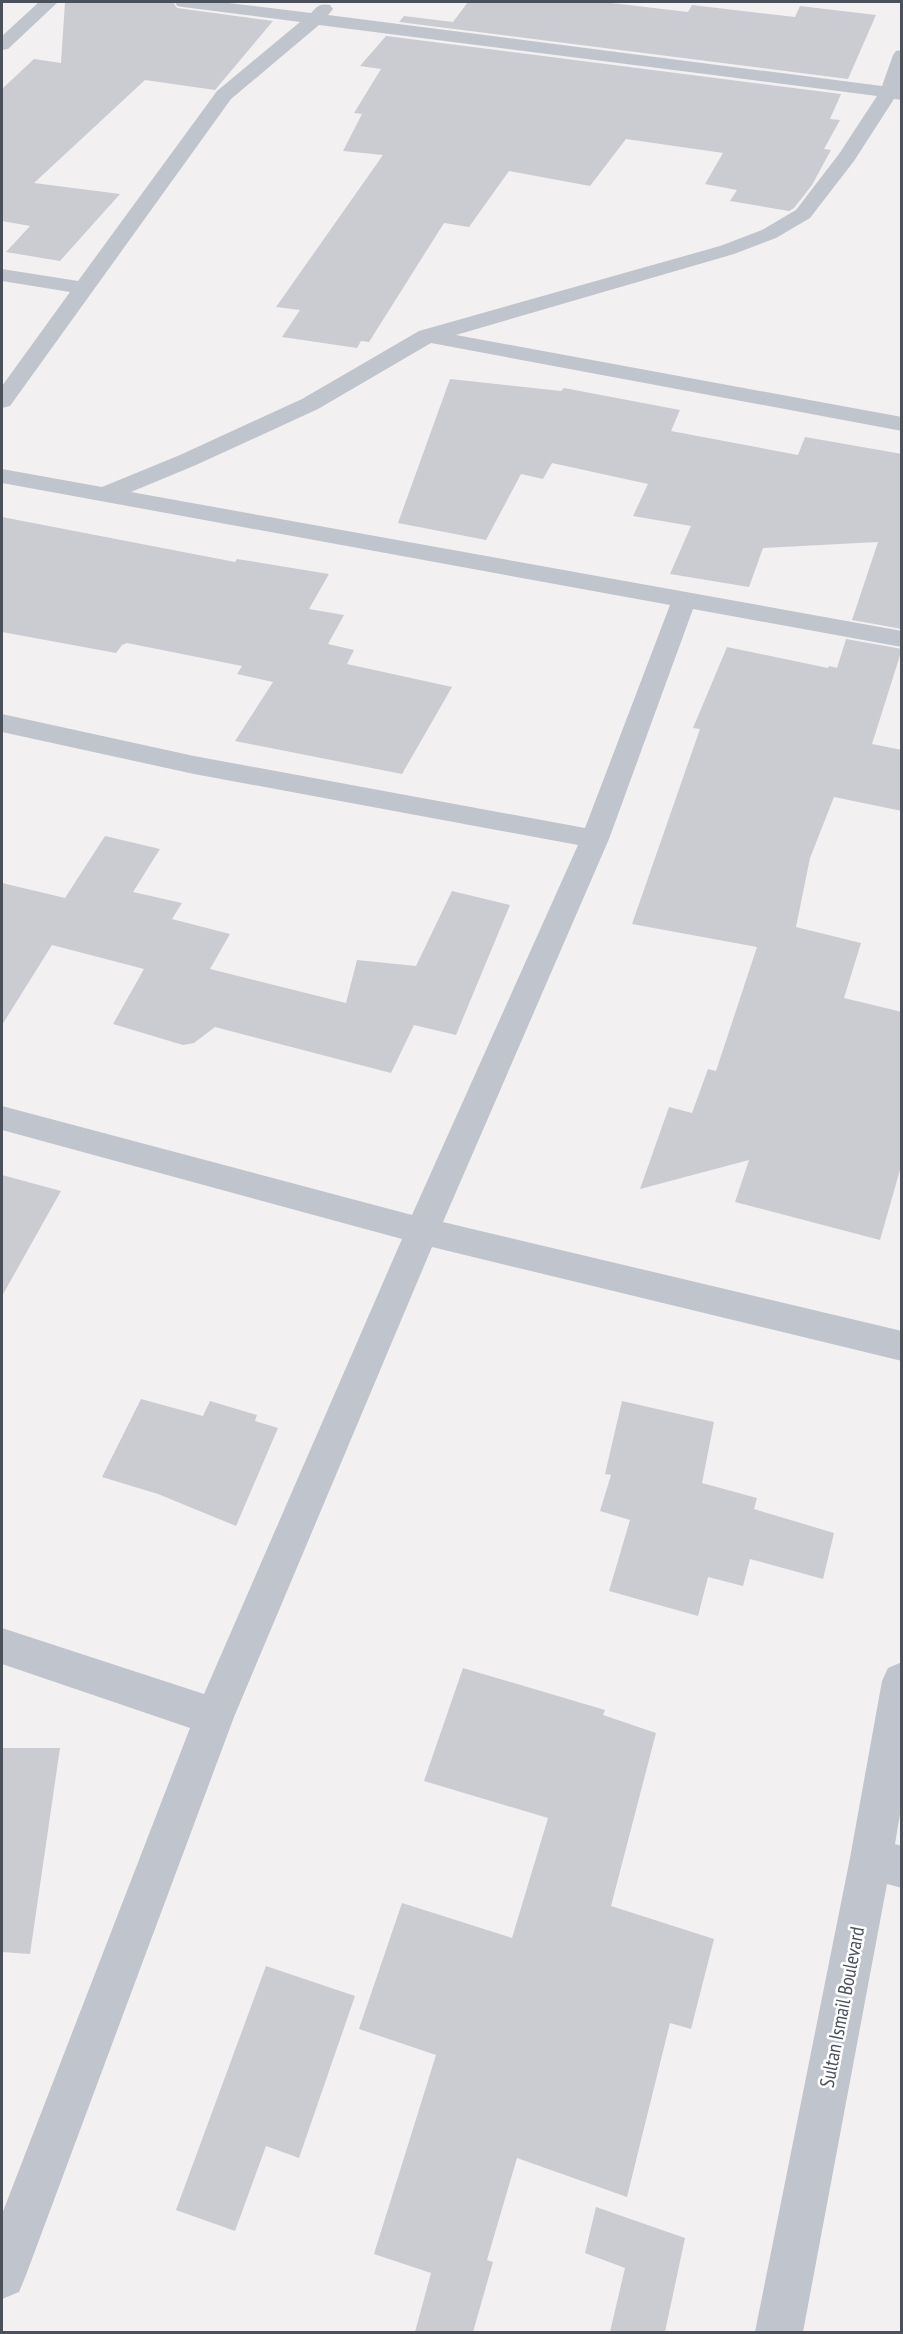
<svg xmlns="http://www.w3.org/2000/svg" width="903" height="2334" font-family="'PT Sans Narrow',sans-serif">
  <rect width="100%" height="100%" fill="#f2f0f0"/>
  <path fill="#cbccd2" d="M65 2H173L177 8 273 21 215 90 145 80 34 183 120 194 60 261 6 252 30 226 2 221V89L34 59 61 63Z
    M468 2H603L688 12 692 5 795 17 800 6 876 15 848 79 399 22 404 16 453 22Z
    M386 36 841 94 830 119 840 120 824 149 831 150 812 185 794 208 789 211 730 201 737 190 705 184 723 153 626 139 590 186 509 171 469 227 444 223 369 342 361 341 357 348 282 337 300 310 276 307 383 155 343 151 362 114 354 113 381 69 360 66Z
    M450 379 561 391 564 388 680 410 671 431 798 455 805 437 902 454V629L852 620 878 542 763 548 749 587 670 574 691 526 633 516 648 484 552 463 543 479 521 474 486 540 398 523Z
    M2 517 235 562 237 559 329 574 309 609 344 615 328 644 354 650 347 664 452 687 402 774 235 741 273 682 237 674 242 666 127 643 122 645 116 653 2 632Z
    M846 639 902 649 872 744 902 750V811L834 797 810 858 796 927 861 943 844 998 902 1012V1163L880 1240 735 1202 749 1160 640 1189 669 1107 692 1113 708 1069 716 1071 757 947 632 924 700 729 693 728 727 647 828 668 829 666 837 668Z
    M105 836 160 849 133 892 182 903 172 919 230 934 210 969 346 1003 357 960 416 966 452 891 510 905 456 1035 414 1025 391 1073 215 1027 194 1043 183 1045 113 1024 144 969 52 945 2 1025V883L65 898Z
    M2 1175 61 1191 2 1296Z
    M141 1399 203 1416 210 1401 257 1415 255 1421 278 1428 236 1526 158 1494 102 1477Z
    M622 1401 714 1422 702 1483 757 1498 754 1509 834 1533 823 1579 750 1559 743 1586 708 1577 698 1616 609 1591 630 1520 600 1511 611 1475 605 1474Z
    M463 1668 605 1710 603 1715 656 1733 611 1906 714 1939 691 2029 670 2023 627 2197 517 2158 487 2260 493 2262 473 2332H415L431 2273 374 2254 436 2055 359 2029 402 1903 512 1938 548 1818 424 1781Z
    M2 1748H60L30 1954 2 1952Z
    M266 1966 355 1996 299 2158 266 2146 235 2231 176 2210Z
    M596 2207 685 2238 665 2332H610L625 2268 585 2253Z"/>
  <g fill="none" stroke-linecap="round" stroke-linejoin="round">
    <path fill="#c0c5cd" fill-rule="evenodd" d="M39 2H58L8 49 2 50V36Z
      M175 2H220L311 13C317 6 320 3 330 5L333 9 328 15 882 86 893 55 896 51 902 50 900 88 902 100 894 99 854 161 810 218 776 238 734 254 456 335 902 417V431L431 343 318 409 196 465 131 492 902 631V647L693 609 609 839 443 1222 902 1331V1361L432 1247 234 1717 26 2275 19 2292 2 2299V2214L190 1728 2 1664V1628L204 1694 402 1239 2 1130V1106L412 1215 578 845 194 774 2 732V714L194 756 585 828 670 605 2 483V469L102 487 180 455 302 399 419 331 720 246 762 230 796 210 839 154 877 96 319 25 231 99 10 406 2 408V386L70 292 2 281V269L78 281 217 91 300 22 183 7 177 6Z
      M902 1662V1802L895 1844 902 1846V1888L887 1884 803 2332H755L850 1858 882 1681 888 1668Z"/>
  </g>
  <g text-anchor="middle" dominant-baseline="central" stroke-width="5" stroke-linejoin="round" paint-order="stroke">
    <g font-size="20" fill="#4a515b" stroke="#fff">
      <text transform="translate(842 2007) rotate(-79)">Sultan Ismail Boulevard</text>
    </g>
  </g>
  <rect width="903" height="2334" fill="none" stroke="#4a515b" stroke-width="6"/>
</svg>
